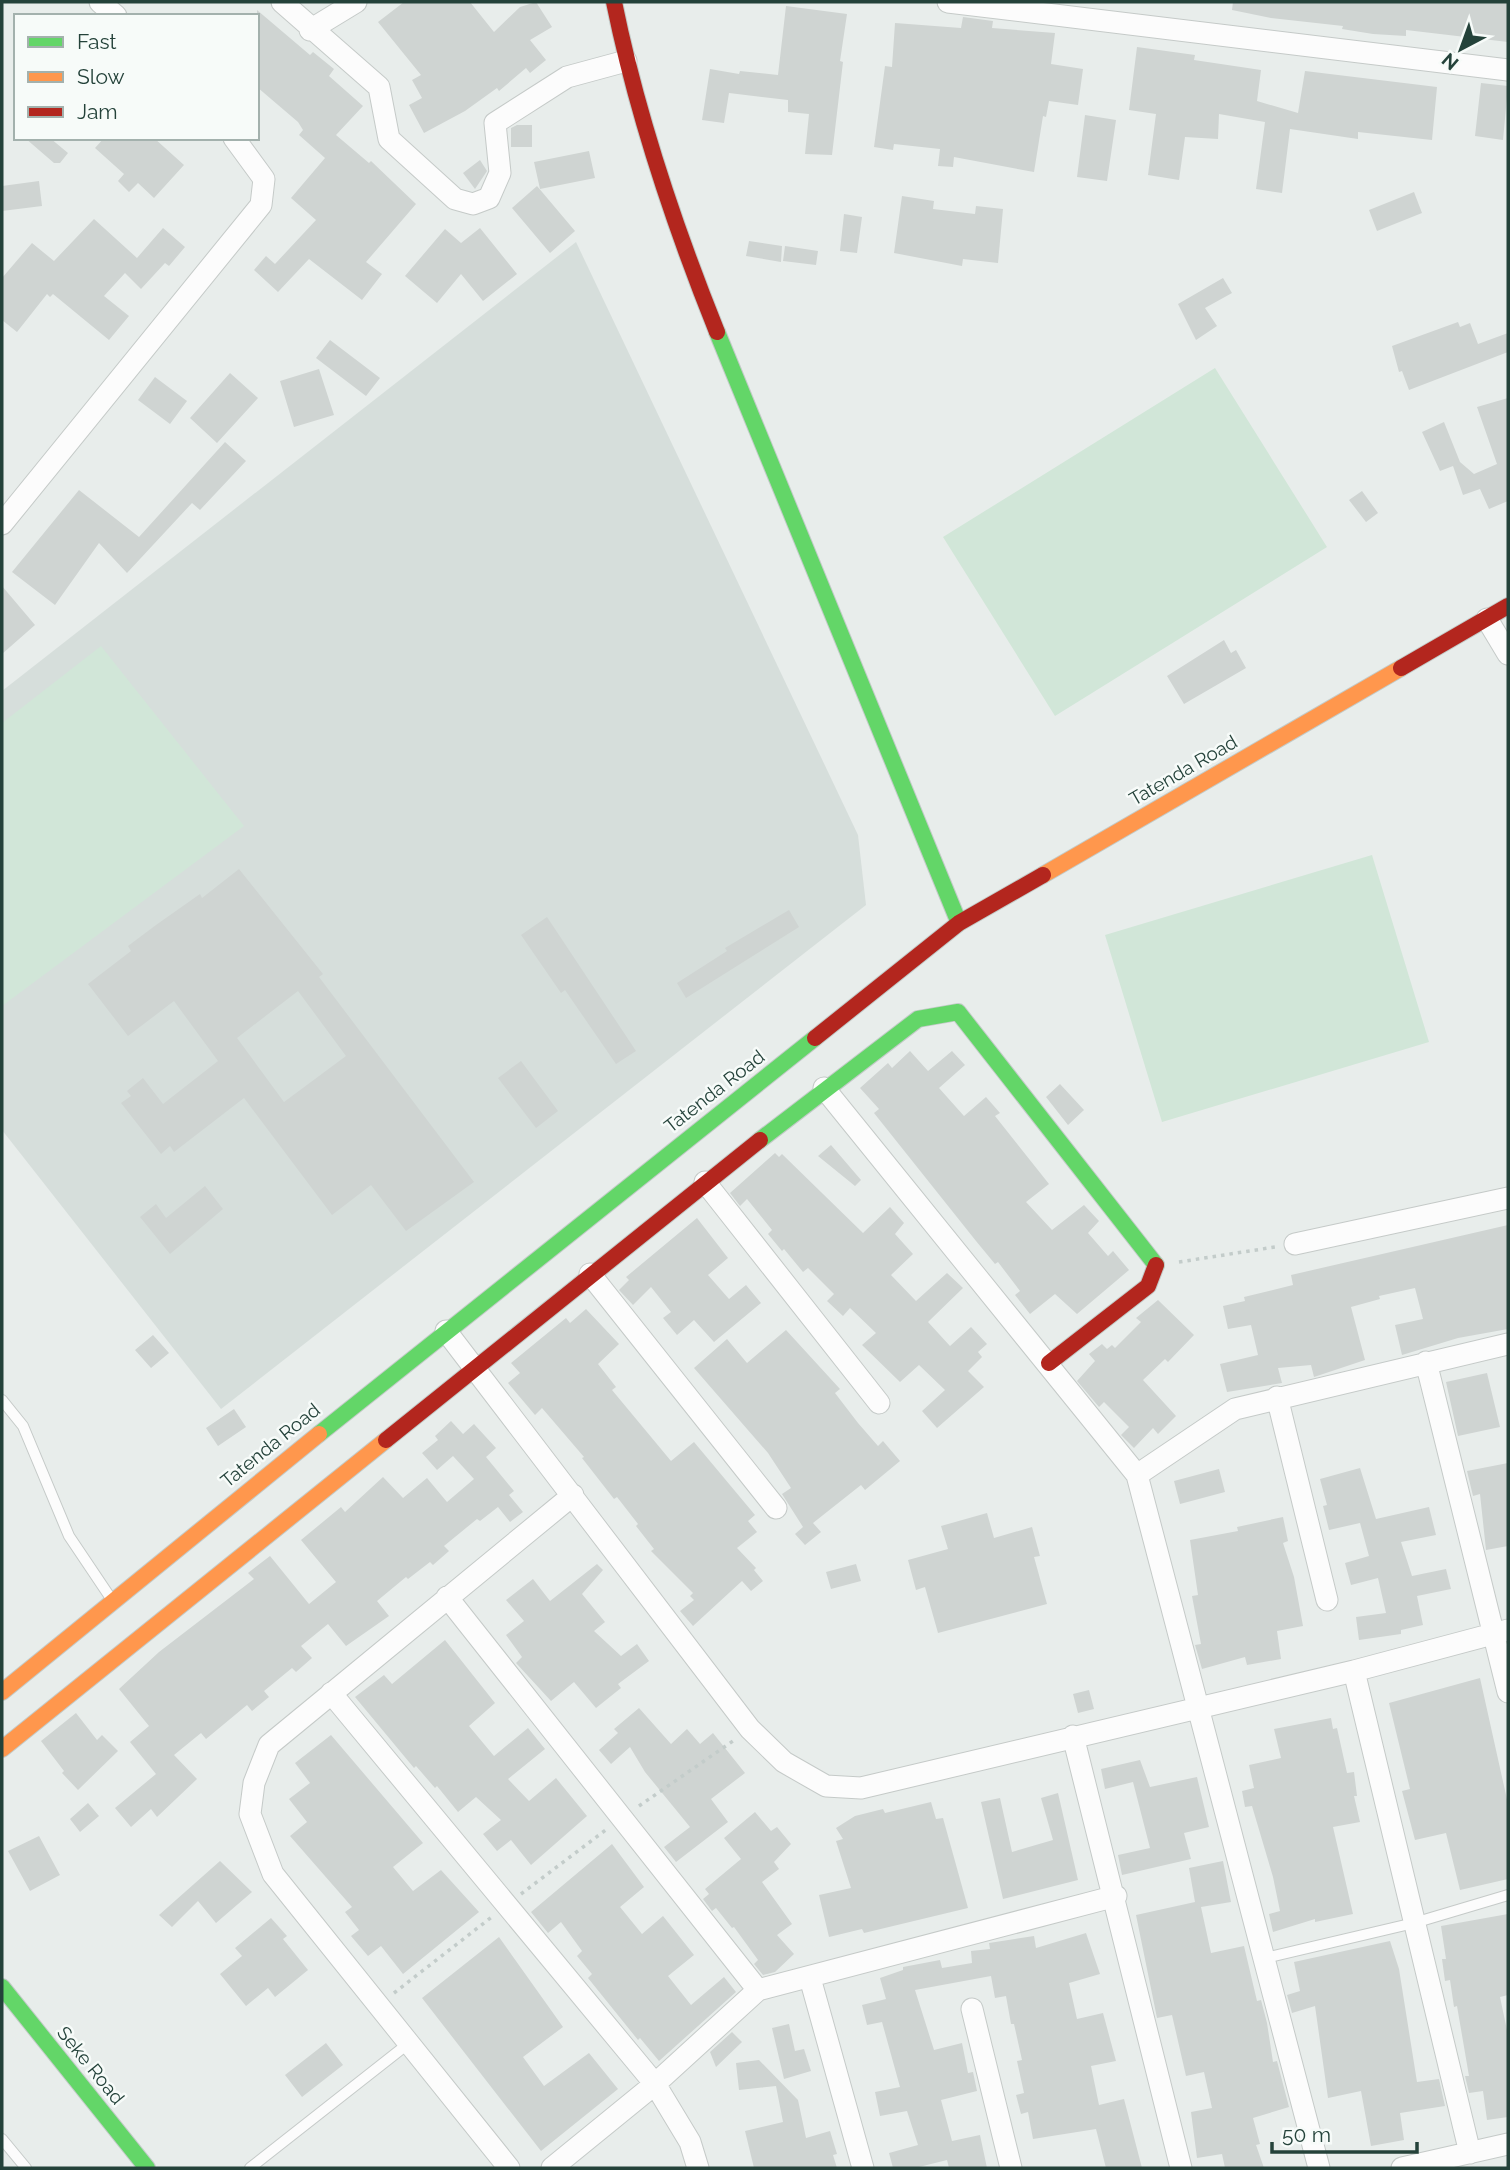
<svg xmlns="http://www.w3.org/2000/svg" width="1510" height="2170" font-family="Raleway,sans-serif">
  <rect width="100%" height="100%" fill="#e8edeb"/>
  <path fill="#d6dedb" d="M576 242 858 835 866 905 221 1409 2 1130V691Z"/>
  <path fill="#d1e6d8" d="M1215 368 1327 547 1055 716 943 537Z
    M101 646 244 826 2 1006V723Z
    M1372 855 1429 1042 1162 1122 1105 935Z"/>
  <path fill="#cfd4d2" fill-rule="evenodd" d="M404 2H470L494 32 520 7 536 2 552 27 530 40 546 60 530 73 526 68 499 91 497 88 465 111 424 133 409 105 422 98 412 80 421 75 378 22Z
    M1233 2H1508V42L1406 30V36L1373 34 1342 29 1343 26 1271 18 1232 10Z
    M786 6 847 14 840 61 843 62 832 155 805 154 809 114 788 112V100L729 93 724 123 702 120 710 69 739 74 740 71 778 75Z
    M257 10 310 55 313 52 334 69 329 76 363 106 336 135 369 163 371 161 416 204 366 262 382 274 362 300 309 259 278 292 254 270 266 256 275 264 316 220 291 198 325 158 299 135 303 130 298 122 257 87Z
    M963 17 993 21 992 28 1055 33 1051 64 1083 69 1078 105 1049 101 1046 117 1043 116 1034 172 954 157 953 167 938 166 940 149 894 144 893 150 874 147 885 66 892 67 895 23 961 28Z
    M1137 47 1195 55 1194 60 1261 70 1257 101 1298 113 1305 71 1437 87 1432 140 1358 132V139L1290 129 1282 193 1256 189 1265 122 1219 114 1218 139 1185 137 1179 180 1148 175 1156 114 1129 110Z
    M1481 83 1508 86 1503 140 1475 136Z
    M1085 115 1116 120 1107 181 1077 177Z
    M517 125H532V147H511V128Z
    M25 138H50L68 153 60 163H54Z
    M104 138H154L184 165 154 198 138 183 129 192 118 181 124 174 95 148Z
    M589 151 595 178 540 189 534 162Z
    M480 160 487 171 475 189 463 173Z
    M39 181 42 206 2 211V186Z
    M537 186 575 231 550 253 512 208Z
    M1414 192 1422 213 1377 231 1369 210Z
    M902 196 934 201 933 209 975 214 976 206 1003 209 998 263 963 259 962 266 894 253Z
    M844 214 862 217 857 253 840 251Z
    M94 219 137 258 163 228 185 247 169 266 165 263 141 289 125 273 104 296 129 316 109 340 53 294 50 297 47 294 17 332 2 320V278L32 243 54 261Z
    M480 228 517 274 483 301 461 274 437 303 405 276 445 229 461 243Z
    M749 241 782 246 781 262 746 256Z
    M785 246 818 251 816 265 783 261Z
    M1223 278 1232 293 1205 308 1217 326 1196 340 1178 304Z
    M1458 322 1460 327 1470 323 1478 344 1508 333V352L1409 390 1402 371 1399 372 1392 346Z
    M330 340 380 378 366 396 316 358Z
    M319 369 334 415 294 427 280 381Z
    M230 373 258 398 217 443 190 418Z
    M155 377 187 401 170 424 138 400Z
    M1508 398V501L1489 509 1480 489 1463 495 1453 466 1440 471 1422 432 1444 422 1460 462 1474 474 1497 464 1477 407Z
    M225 442 246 461 200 510 192 503 127 573 99 543 55 605 12 572 79 490 139 537Z
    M1362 491 1378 513 1366 522 1349 500Z
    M2 586 35 625 2 654Z
    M1224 640 1231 653 1236 650 1246 668 1184 704 1167 676Z
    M239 869 323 974 319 977 474 1182 406 1231 371 1185 332 1215 244 1098 174 1152 170 1146 161 1154 121 1103 131 1096 127 1091 143 1078 163 1104 218 1061 174 1001 128 1036 88 984 131 951 128 946 156 925 200 894 202 898ZM298 991 346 1056 284 1102 237 1038Z
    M789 910 799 927 686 998 677 983 727 951 725 948Z
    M547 917 636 1051 616 1064 565 990 561 993 521 935Z
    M910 1051 928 1071 952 1051 965 1065 939 1088 964 1116 986 1097 1000 1113 995 1116 1049 1184 1026 1202 1052 1230 1084 1205 1099 1221 1088 1233 1108 1256 1113 1251 1129 1270 1077 1314 1055 1294 1030 1314 1015 1295 1020 1291 998 1262 995 1264 976 1241 874 1113 879 1109 860 1088 888 1063 892 1068Z
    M521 1061 558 1111 536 1128 498 1078Z
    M1060 1084 1084 1110 1068 1125 1046 1097Z
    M831 1145 861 1180 855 1186 818 1156Z
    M775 1153 779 1157 782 1154 863 1233 890 1207 904 1223 895 1234 913 1254 891 1275 916 1301 947 1273 963 1288 928 1322 950 1346 971 1327 987 1344 978 1352 982 1357 968 1371 984 1387 937 1428 922 1411 945 1390 919 1365 900 1382 862 1345 876 1333 850 1308 843 1316 827 1301 834 1294 808 1268 803 1272 784 1249 782 1251 768 1234 772 1230 747 1199 740 1206 730 1193Z
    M205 1186 223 1209 170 1254 140 1217 156 1204 166 1218Z
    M697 1218 728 1258 708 1275 729 1299 746 1285 761 1303 714 1342 694 1320 677 1335 663 1318 671 1312 651 1287 633 1305 619 1290 629 1280 626 1277Z
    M1508 1225V1329L1458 1338 1402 1355 1395 1325 1423 1319 1415 1288 1379 1296 1380 1299 1351 1307 1365 1360 1314 1377 1311 1365 1278 1368 1282 1383 1227 1392 1220 1364 1258 1355 1251 1325 1228 1329 1223 1306 1245 1301 1244 1297 1293 1285 1291 1275Z
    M1158 1300 1194 1335 1168 1362 1165 1359 1143 1380 1176 1416 1158 1434 1153 1428 1134 1448 1121 1435 1129 1427 1104 1402 1099 1407 1077 1381 1095 1361 1089 1354 1102 1344 1107 1349 1112 1345 1115 1348 1141 1322 1136 1318Z
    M586 1309 619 1344 598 1364 616 1387 612 1390 671 1461 694 1442 755 1515 748 1521 757 1532 737 1548 756 1568 754 1570 763 1581 751 1591 742 1581 693 1626 680 1611 694 1600 690 1596 693 1593 651 1551 654 1549 636 1526 638 1524 617 1497 614 1499 582 1458 584 1457 542 1408 535 1415 508 1383 520 1373 511 1363 566 1318 570 1323Z
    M786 1330 840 1389 835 1393 858 1423 878 1446 883 1441 900 1461 865 1490 861 1485 813 1523 821 1532 805 1545 795 1534 803 1527 782 1494 791 1488 768 1453 694 1368 727 1339 747 1363Z
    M153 1335 169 1353 151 1368 135 1350Z
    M1487 1373 1500 1427 1458 1436 1446 1382Z
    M234 1409 246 1427 218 1446 206 1428Z
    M451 1421 463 1434 474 1424 496 1448 486 1457 514 1491 509 1495 523 1512 510 1522 498 1507 480 1521 477 1519 444 1546 449 1551 433 1565 430 1562 408 1579 406 1577 377 1601 389 1616 346 1646 328 1624 301 1646 312 1658 296 1672 292 1668 264 1691 269 1697 252 1711 247 1705 206 1739 201 1733 174 1755 197 1779 157 1817 151 1809 131 1827 115 1808 156 1774 130 1742 149 1726 119 1689 159 1652 254 1579 248 1573 270 1556 309 1604 336 1582 301 1540 341 1507 345 1512 383 1477 403 1498 427 1478 447 1502 474 1479 453 1456 437 1470 422 1453 438 1440 435 1436Z
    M1508 1463V1546L1486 1550 1480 1494 1473 1496 1467 1471Z
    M1360 1468 1376 1519 1429 1507 1436 1535 1401 1542 1412 1576 1446 1569 1451 1589 1417 1596 1423 1625 1401 1630V1634L1359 1640 1356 1617 1386 1613 1378 1578 1351 1585 1345 1563 1369 1556 1360 1523 1329 1530 1323 1506 1327 1505 1320 1479Z
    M1219 1469 1225 1492 1180 1504 1174 1481Z
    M987 1513 994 1538 1032 1527 1040 1556 1034 1557 1047 1604 938 1633 925 1587 916 1590 908 1560 948 1549 941 1526Z
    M1283 1517 1288 1541 1283 1543 1294 1577 1303 1626 1277 1631 1281 1659 1247 1665 1245 1657 1202 1669 1195 1645 1201 1644 1192 1596 1198 1595 1190 1540 1238 1531 1237 1527Z
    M597 1564 603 1570 582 1594 605 1622 594 1631 621 1656 637 1644 649 1661 618 1684 621 1688 596 1708 574 1682 551 1701 516 1663 522 1657 506 1635 524 1621 506 1600 533 1579 550 1601Z
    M856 1564 861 1581 831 1589 826 1572Z
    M445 1640 495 1703 469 1726 494 1756 528 1728 545 1749 508 1779 529 1801 556 1778 587 1816 531 1865 511 1840 497 1851 483 1834 501 1820 476 1797 458 1812 437 1786 435 1788 416 1766 414 1768 355 1697 384 1675 392 1684Z
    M1480 1678 1508 1804V1879L1460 1890 1446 1833 1415 1840 1402 1791 1410 1789 1389 1703Z
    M1089 1690 1094 1709 1078 1713 1073 1694Z
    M639 1708 671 1744 687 1729 700 1744 713 1733 745 1773 711 1799 728 1822 676 1862 664 1847 690 1827 645 1772 630 1747 611 1764 599 1750 618 1733 614 1729Z
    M76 1713 97 1740 102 1735 118 1751 78 1790 62 1773 64 1771 41 1741Z
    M1331 1718 1333 1729 1337 1728 1347 1773 1354 1772 1357 1796H1354L1360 1822 1333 1827 1353 1914 1315 1922V1919L1273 1932 1269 1914 1280 1911 1273 1877 1252 1806 1245 1807 1242 1791 1254 1788 1249 1765 1281 1758 1274 1729Z
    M331 1735 423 1843 393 1867 413 1891 441 1870 479 1912 403 1974 381 1946 368 1956 351 1936 359 1930 345 1912 352 1907 290 1836 307 1822 289 1799 310 1783 295 1763Z
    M1140 1760 1150 1787 1197 1777 1209 1827 1184 1833 1191 1859 1122 1875 1118 1855 1150 1848 1133 1782 1105 1789 1101 1769Z
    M1058 1793 1078 1880 1003 1899 981 1802 1000 1798 1012 1852 1053 1840 1041 1798Z
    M931 1802 936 1819 943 1818 968 1908 864 1933 862 1929 829 1937 819 1895 851 1888 836 1841 843 1839 836 1828 855 1816 883 1809 885 1813Z
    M88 1803 99 1816 80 1832 70 1819Z
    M755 1812 771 1831 777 1827 791 1844 774 1862 779 1869 762 1882 792 1924 777 1935 794 1954 775 1972 763 1975 754 1964 758 1960 734 1927 732 1928 716 1908 712 1911 703 1899 709 1894 705 1889 741 1859 724 1838Z
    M39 1836 60 1875 30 1891 8 1851Z
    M612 1844 644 1887 620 1907 642 1934 663 1916 694 1955 668 1976 691 2005 724 1977 736 1992 659 2061 640 2038 638 2040 588 1978 592 1974 577 1956 582 1951 561 1922 548 1933 531 1912Z
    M220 1861 252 1892 216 1923 198 1901 172 1927 159 1915Z
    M1223 1861 1231 1902 1201 1907 1211 1953 1244 1946 1257 2001 1261 2000 1267 2023 1273 2062 1277 2061 1289 2107 1253 2118 1260 2144 1256 2145 1264 2168H1225L1222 2154 1197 2158 1191 2112 1212 2108 1204 2072 1186 2076 1172 2015 1157 2018 1136 1915 1195 1902 1189 1868Z
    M1508 1914V1995L1500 1997 1508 2035V2117L1487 2120 1483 2091 1469 2093 1465 2076H1469L1457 2006 1454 2007 1450 1980 1445 1981 1442 1959H1446L1441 1926Z
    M271 1918 287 1936 283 1939 308 1970 275 1997 268 1988 246 2006 220 1974 242 1956 235 1948Z
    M1086 1933 1100 1974 1069 1983 1077 2019 1103 2013 1116 2061 1091 2066 1099 2105 1124 2099 1142 2168H1106L1096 2129 1033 2139 1028 2112 1021 2114 1016 2095 1024 2093 1017 2061 1022 2060 1014 2024H1011L1006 1996 995 1998 991 1976 915 1990 934 2050 962 2043 968 2073 973 2072 977 2091 941 2100 952 2141 980 2135 987 2168H949L947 2160 915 2168H893L889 2153 918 2145 907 2111 880 2116 875 2092 900 2087 882 2022 867 2025 862 2005 886 1999 880 1978 903 1970V1967L940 1960 942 1968 972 1963 971 1951 990 1949 989 1943 1034 1936 1036 1948Z
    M499 1937 563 2027 523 2057 544 2086 589 2053 618 2089 541 2151 422 1998Z
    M1390 1941 1399 1969 1417 2082 1439 2079 1445 2106 1400 2113 1404 2140 1371 2146 1361 2091 1328 2098 1315 2006 1292 2013 1287 1995 1300 1991 1294 1962Z
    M789 2024 795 2051 804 2049 811 2071 784 2079 772 2028Z
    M732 2032 742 2042 716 2067 710 2052Z
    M326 2043 343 2065 302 2097 285 2075Z
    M759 2060 798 2100 806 2138 830 2131 837 2154 833 2155 837 2168H754L745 2131 783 2122 776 2086 739 2090 736 2063Z"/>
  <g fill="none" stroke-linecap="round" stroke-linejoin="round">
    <g stroke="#c5cac8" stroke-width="12">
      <path id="lane" d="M2 1400 23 1426 69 1536 112 1600
        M1265 1958 1414 1923 1508 1895
        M2 2139 26 2168
        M250 2168 409 2043"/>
    </g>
    <g stroke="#c5cac8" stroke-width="23">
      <path id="street" d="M100 2 116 16
        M282 2 379 87 389 139 455 199 473 204 489 198 500 173 495 123 567 77 626 61
        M948 2 1508 70
        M310 30 356 2
        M2 524 261 205 264 179 234 138
        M1487 619 1508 654
        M824 1088 1137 1475 1319 2168
        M705 1182 879 1403
        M1295 1244 1508 1198
        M590 1274 776 1508
        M446 1331 750 1729 784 1762 826 1786 861 1788 1354 1671 1508 1630
        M1426 1362 1508 1692
        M1277 1397 1327 1600
        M1137 1475 1235 1409 1508 1344
        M447 1597 758 1990
        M1354 1671 1470 2153
        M331 1693 655 2084 690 2142 698 2168
        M1073 1736 1181 2168
        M810 1978 863 2168
        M972 2009 1011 2168
        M509 2168 273 1874 250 1814 254 1783 269 1745 573 1495
        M552 2168 655 2084 758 1990 1116 1896
        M1402 2168 1508 2144"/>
    </g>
    <g stroke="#c3cbc8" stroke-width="18">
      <path id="fast" d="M717 332 959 923
        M760 1140 918 1019 958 1012 1156 1265
        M319 1434 815 1038
        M2 1987 147 2168"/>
    </g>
    <g stroke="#c3cbc8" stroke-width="18">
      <path id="slow" d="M1043 875 1401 668
        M2 1692 319 1434
        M2 1749 386 1440"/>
    </g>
    <g stroke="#c3cbc8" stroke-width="18">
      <path id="jam" d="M614 2C637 115 674 225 717 332
        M1401 668 1508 606
        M815 1038 959 923 1043 875
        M1049 1363 1148 1286 1156 1265
        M386 1440 760 1140"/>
    </g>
    <path stroke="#c3ccca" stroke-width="3.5" stroke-dasharray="3.5 5" stroke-linecap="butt" d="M1179 1262 1275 1247
      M639 1806 733 1741
      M521 1894 607 1829
      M394 1993 493 1916"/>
    <use href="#lane" stroke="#fcfcfc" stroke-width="10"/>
    <use href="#street" stroke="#fcfcfc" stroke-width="21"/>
    <use href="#fast" stroke="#63d668" stroke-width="16"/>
    <use href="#slow" stroke="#ff974d" stroke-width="16"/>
    <use href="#jam" stroke="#b3261e" stroke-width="16"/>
  </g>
  <g text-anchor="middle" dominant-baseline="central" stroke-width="5" stroke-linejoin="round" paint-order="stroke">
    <g font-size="19" fill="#24423a" stroke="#f7fbf9">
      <text transform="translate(1183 770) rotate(-30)">Tatenda Road</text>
      <text transform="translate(714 1091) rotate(-38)">Tatenda Road</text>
      <text transform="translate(270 1445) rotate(-39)">Tatenda Road</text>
      <text transform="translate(91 2065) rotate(51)">Seke Road</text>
    </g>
  </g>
  <rect width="1510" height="2170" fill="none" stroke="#24423a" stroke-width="7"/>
  <rect x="14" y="14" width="245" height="126" fill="#f7fbf9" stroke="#a3b1ad" stroke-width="2"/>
  <rect x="28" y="37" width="35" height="10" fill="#63d668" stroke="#a3b1ad" stroke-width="2"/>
  <text x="77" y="49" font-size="21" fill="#24423a">Fast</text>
  <rect x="28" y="72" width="35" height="10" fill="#ff974d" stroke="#a3b1ad" stroke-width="2"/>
  <text x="77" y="84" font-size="21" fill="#24423a">Slow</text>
  <rect x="28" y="107" width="35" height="10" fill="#b3261e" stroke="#a3b1ad" stroke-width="2"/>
  <text x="77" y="119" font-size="21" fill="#24423a">Jam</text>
  <g transform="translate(1461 49) rotate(221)" stroke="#f7fbf9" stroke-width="5" paint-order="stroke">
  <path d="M0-5L12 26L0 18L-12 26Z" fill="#24423a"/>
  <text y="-10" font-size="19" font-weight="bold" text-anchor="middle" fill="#24423a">N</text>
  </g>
  <path d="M1272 2142v10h145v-10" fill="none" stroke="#24423a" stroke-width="3.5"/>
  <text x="1282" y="2142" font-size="21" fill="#24423a" stroke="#f7fbf9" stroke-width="5" paint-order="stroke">50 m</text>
</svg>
